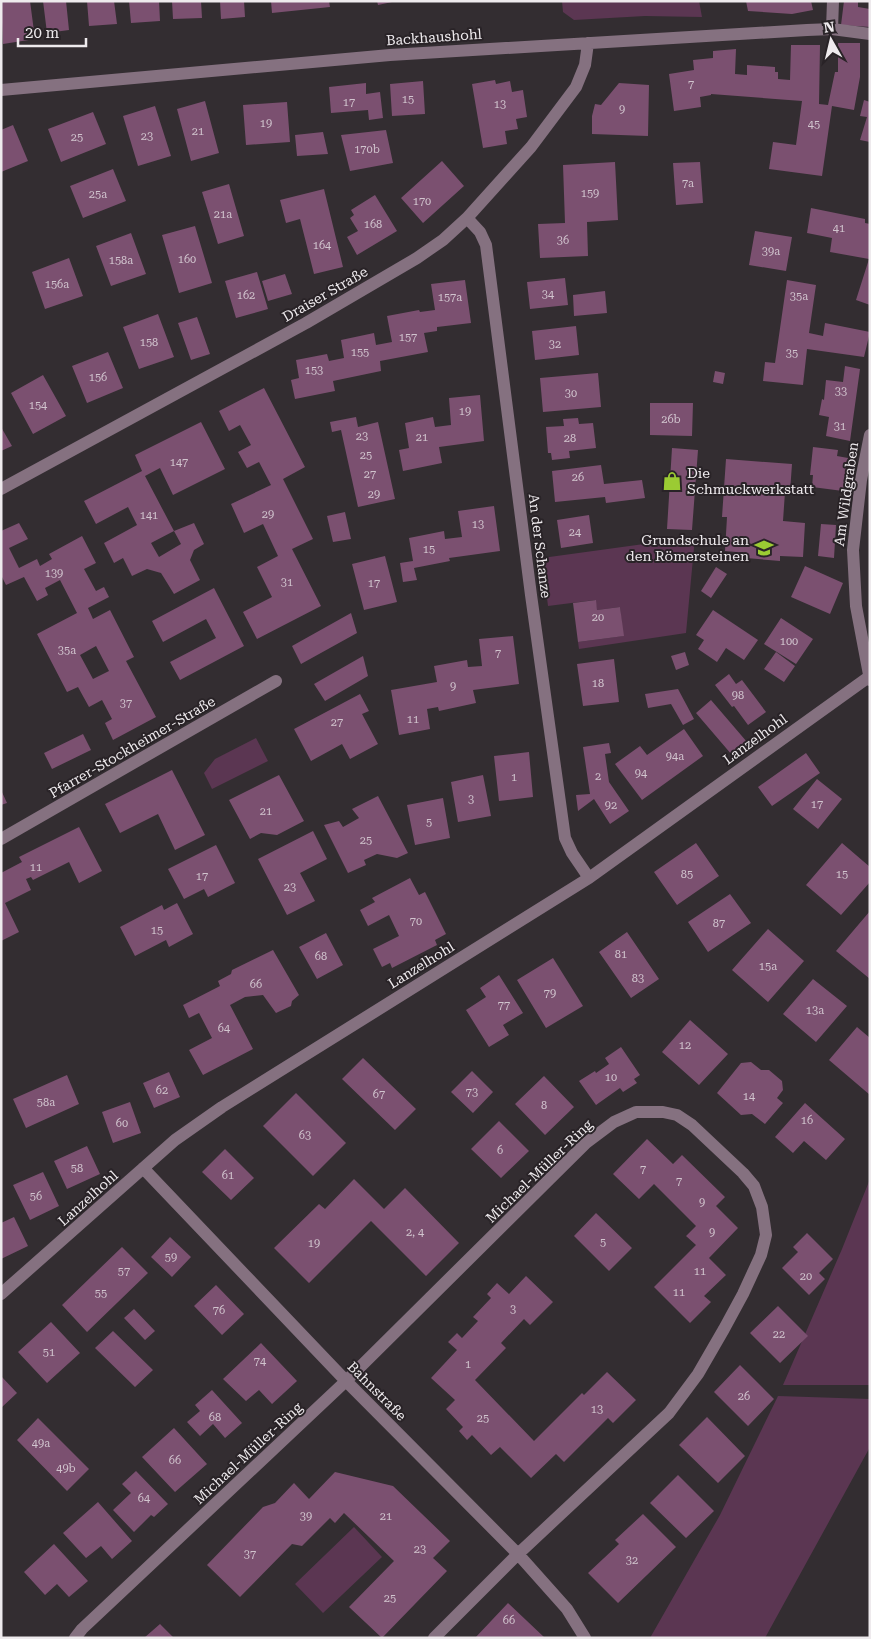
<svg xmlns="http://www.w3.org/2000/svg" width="871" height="1639" font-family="'Roboto Serif',serif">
  <rect width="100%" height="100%" fill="#332d31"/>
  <path fill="#5b3652" d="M562 1H699L702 17 645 16 574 20 563 12Z
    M695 537 686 633 579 649 578 642 623 636 620 607 597 610 595 600 548 606 542 558Z
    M256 738 268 761 212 789 204 773 215 759Z
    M870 1179V1385H783L842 1249Z
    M778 1396 870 1399V1447L765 1638H650L720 1515Z
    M354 1527 382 1557 323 1613 295 1584Z"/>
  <path fill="#7b5070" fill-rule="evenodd" d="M1 1H30L35 39 3 44Z
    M43 1H66L69 30 47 33Z
    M87 1H114L117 24 89 26Z
    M129 1H159L160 21 131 23Z
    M172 1H201L202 18 173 19Z
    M220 1H244L245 17 221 19Z
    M271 1H329L330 7 272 13Z
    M377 1H392V2L378 5Z
    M746 1H811L813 10 792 14 748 11Z
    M844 1H858V7L870 9V27L841 25Z
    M838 43H860V77L854 110 832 106 822 176 769 169 773 142 796 145 802 101 711 94V95L700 97 701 107 674 111 669 74 694 70 693 60 713 58V51L736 49 735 74 747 75V65L775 67V72H778V79L790 80 791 45H820L819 104 828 105 835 72H838Z
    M495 80 496 84 510 81 512 92 523 90 527 117 516 119 518 129 505 131 507 144 483 148 472 84Z
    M423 81 425 114 392 116 390 84Z
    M366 83V94L380 92 383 118 369 120 368 110 331 113 329 87Z
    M619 83 649 85 648 136 592 134V116L595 104 601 105Z
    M864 100 870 102V142L860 140 867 117 860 116Z
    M205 101 219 153 191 161 177 109Z
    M287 102 290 142 246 145 243 105Z
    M155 106 171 156 138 166 123 116Z
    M93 112 106 144 61 162 48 129Z
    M13 125 28 161 1 172V130Z
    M386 130 393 163 350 171 341 135Z
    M323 132 328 154 297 156 295 135Z
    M442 161 464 186 423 223 401 198Z
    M615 162 618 220 587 222 588 256 540 258 538 224 565 223 563 165Z
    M700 162 703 203 676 205 673 163Z
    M113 169 126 201 83 218 70 186Z
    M229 184 244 236 218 244 202 192Z
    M324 189 343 267 314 274 300 219 286 223 280 200Z
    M375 195 397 231 357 255 347 237 358 231 350 218 354 215 351 210Z
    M811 208 865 219V223L870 224V305L856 300 869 259 830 252 832 238 807 233Z
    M195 226 212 283 179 293 162 235Z
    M755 231 792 237 786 271 749 265Z
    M131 233 146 274 111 286 96 246Z
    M69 258 83 296 45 309 32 272Z
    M257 272 268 309 236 318 225 281Z
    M285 274 292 294 268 301 262 281Z
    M565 278 568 305 530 309 527 282Z
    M465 280 471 323 437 327V331L424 333 428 352 380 361 381 371 333 381 335 391 295 399 291 380 299 378 296 360 327 354 329 361 344 358 341 340 374 333 376 345 392 342 387 316 419 310 420 312 435 310 431 284Z
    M787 280 816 285 809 333 823 336 825 323 870 332 864 357 807 349 803 385 763 381 765 362 775 363Z
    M605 291 607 313 574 316 573 295Z
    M158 314 174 357 139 369 123 327Z
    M197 317 210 354 191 360 178 323Z
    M576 326 579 355 535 360 532 331Z
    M108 352 123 388 87 403 72 366Z
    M845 366 860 369 850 441 826 436 829 417 819 415 822 399 824 400 826 380 843 382Z
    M715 371 725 373 723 384 713 382Z
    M598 373 601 407 543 412 540 378Z
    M43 375 66 416 33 434 11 393Z
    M264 388 305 467 283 479 313 539 292 549 321 606 257 639 243 612 272 597 257 567 278 556 263 524 244 533 231 504 271 485 259 462 247 468 238 452 251 445 240 425 229 431 219 411Z
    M480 395 484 441 439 447 442 463 403 471 399 450 409 448 405 423 433 417 435 427 451 425 449 398Z
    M650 403H693L692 436 650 435Z
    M356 417 358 427 378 422 395 499 358 507 341 430 332 432 330 422Z
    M578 418 579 424 593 423 596 448 569 451 570 458 552 460 551 453H548L546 427 564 426 563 419Z
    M201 422 225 469 173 495 160 468 145 476 174 531 151 543 159 557 181 544 174 531 194 523 204 544 194 550 190 560 200 580 174 594 161 573 147 569 132 576 123 558 114 563 104 543 137 525 128 507 96 524 84 501 142 471 135 455Z
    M1 427 12 446 1 451Z
    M813 447 838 450 837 456 848 458 843 491 812 487 813 475H810Z
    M672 448 698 450 692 530 667 529Z
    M726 459 792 464 790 492H785L783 521 805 523 803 557 780 556V561L746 558 747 553 725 551 727 517H722Z
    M601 465 604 484 642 480 645 498 606 503 605 497 555 502 552 471Z
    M494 506 500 551 449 558 450 561 414 568 417 580 403 582 400 563 413 561 409 538 444 531 445 539 462 537 458 511Z
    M345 512 351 539 333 542 327 516Z
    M589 515 593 543 561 548 557 520Z
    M19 523 28 539 9 548 19 568 37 559 40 566 52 559 49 554 82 536 96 563 84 569 96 591 104 587 109 597 88 608 93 619 110 610 134 657 126 661 156 717 113 740 105 723 112 719 102 700 89 707 78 687 67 692 37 634 77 613 60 580 45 588 48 595 37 601 24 577 6 585 1 575V531ZM96 646 109 671 93 679 80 655Z
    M821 524 836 525 834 558 818 556Z
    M385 556 397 602 364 610 352 564Z
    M805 566 843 583 830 614 791 597Z
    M716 567 727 574 711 598 701 591Z
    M214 588 244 646 180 680 170 662 216 638 206 619 163 642 152 621Z
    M596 600 597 610 620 607 624 636 578 642 573 603Z
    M713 610 758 640 744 660 726 648 717 662 698 649 704 640 696 635Z
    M351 613 357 633 301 664 292 646Z
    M781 618 813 639 796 664 764 644Z
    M513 636 519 684 473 690 476 703 439 711 438 707 427 709 430 729 399 735 391 690 437 682 434 666 467 660 468 667 482 666 479 639Z
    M685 652 689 665 676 670 671 656Z
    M776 652 795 666 784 682 764 669Z
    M363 656 368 676 325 701 314 684Z
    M614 659 619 702 583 706 577 664Z
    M729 674 736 684 742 680 766 712 748 725 734 706 732 707 715 685Z
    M678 689 694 719 683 725 671 704 648 708 645 694Z
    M360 694 369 711 362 714 378 744 350 759 342 744 311 761 294 729Z
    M711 700 747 742 732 755 696 713Z
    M684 729 703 756 642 800 615 764 640 746 647 755Z
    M83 734 91 750 52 769 44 753Z
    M609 743 611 753 605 754 609 782 629 811 610 824 594 799 578 811 576 795 590 794 583 747Z
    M529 752 533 797 499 801 494 756Z
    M806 753 820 773 772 806 758 787Z
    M172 770 205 835 175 850 158 814 120 833 105 804Z
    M279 775 304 821 277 835 261 833 250 839 229 800Z
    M483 775 491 816 458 822 451 782Z
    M817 779 842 799 818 829 793 809Z
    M1 790 7 803 1 805Z
    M378 796 408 853 397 858 377 854 364 860 366 865 348 873 324 825 339 821 343 827 359 818 352 809Z
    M443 798 450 838 415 845 407 805Z
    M79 827 102 871 79 883 69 862 33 880 31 877 26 879 31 890 5 903 19 932 1 941V873L22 862 19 857Z
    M313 831 327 859 300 873 315 901 287 915 258 859Z
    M696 843 719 876 677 905 654 872Z
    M842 843 870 867V882L841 915 806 885Z
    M216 845 235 883 208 897 204 889 184 899 168 869Z
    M410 878 419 895 425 892 446 934 435 940 437 945 392 968 390 963 382 967 373 949 399 936 389 915 368 926 360 910 375 902 372 898Z
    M730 894 751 923 708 952 688 922Z
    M177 903 193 934 169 947 166 940 135 956 120 927 162 905 164 910Z
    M870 911V979L836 951Z
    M768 929 804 961 768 1002 732 970Z
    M627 932 659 979 631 998 599 952Z
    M326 933 343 965 317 979 299 947Z
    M273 950 299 995 292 1001 291 1006 276 1013 263 995 245 997 230 1005 253 1049 203 1075 189 1050 212 1038 199 1013 189 1018 183 1005 220 986 218 981 231 974 232 970Z
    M553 958 583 1006 546 1028 517 980Z
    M499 975 523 1013 503 1025 509 1035 489 1047 466 1010 486 997 480 988Z
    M813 979 847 1006 816 1042 783 1014Z
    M690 1020 728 1054 699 1085 662 1052Z
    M857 1027 870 1038V1095L829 1060Z
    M621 1047 640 1075 634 1079 637 1083 623 1092 620 1088 596 1105 579 1081 595 1071 596 1073 609 1064 605 1058Z
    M363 1058 416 1109 395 1130 342 1079Z
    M751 1062 761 1070H769L782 1081 783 1090 777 1098 783 1103 765 1124 752 1114 741 1115 717 1093 741 1063Z
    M472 1071 493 1092 473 1113 451 1092Z
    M169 1072 180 1097 154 1108 143 1083Z
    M67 1075 79 1104 26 1128 13 1099Z
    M544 1076 574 1107 545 1135 515 1104Z
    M296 1093 346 1143 313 1176 263 1126Z
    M130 1102 141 1133 113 1143 102 1112Z
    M805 1103 845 1139 826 1160 804 1141 793 1153 775 1137Z
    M499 1121 529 1151 501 1178 471 1149Z
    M647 1139 673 1164 682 1155 725 1197 716 1206 738 1228 709 1258 726 1275 704 1296 711 1302 690 1323 654 1287 696 1245 686 1236 696 1226 654 1184 639 1199 613 1174Z
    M87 1146 100 1174 67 1189 54 1161Z
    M225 1149 254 1178 231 1200 202 1172Z
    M43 1172 59 1206 30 1220 13 1185Z
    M354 1179 384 1209 405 1188 459 1243 426 1276 371 1221 309 1283 274 1248 319 1204 325 1209Z
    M596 1213 632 1248 609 1271 574 1236Z
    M14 1217 28 1246 1 1259V1223Z
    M807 1233 833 1259 819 1273 825 1279 809 1295 782 1268 798 1252 793 1247Z
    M170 1237 191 1257 172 1277 151 1257Z
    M122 1247 148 1273 87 1332 62 1305Z
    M526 1276 553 1302 530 1325 524 1319 501 1343 506 1348 475 1380 534 1441 582 1393 584 1395 607 1372 636 1400 613 1423 608 1418 564 1462 556 1454 531 1478 500 1447 491 1455 472 1435 467 1440 459 1431 463 1427 446 1409 455 1400 431 1378 457 1350 448 1342 457 1333 462 1338 478 1321 473 1317 491 1298 487 1294 497 1283 509 1294Z
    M216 1285 244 1314 222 1335 194 1306Z
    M778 1306 808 1336 780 1363 750 1333Z
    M134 1309 155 1331 145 1340 124 1318Z
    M51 1322 80 1353 47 1383 18 1352Z
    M113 1331 153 1370 135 1387 95 1348Z
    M261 1343 297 1381 272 1404 259 1390 246 1401 223 1379Z
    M740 1365 774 1399 748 1426 714 1392Z
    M1 1376 17 1393 1 1408Z
    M212 1390 242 1423 225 1438 213 1424 200 1436 187 1422 200 1411 195 1405Z
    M707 1417 745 1456 718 1483 679 1445Z
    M38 1418 89 1469 67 1491 17 1440Z
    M174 1428 207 1464 175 1492 142 1457Z
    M136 1471 168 1504 154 1517 151 1515 134 1532 113 1510 131 1493 122 1484Z
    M335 1472 393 1486 450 1541 433 1558 447 1571 382 1638 349 1607 394 1561 344 1513 335 1523 330 1518 302 1546 292 1544 240 1597 207 1565 263 1507 275 1503 294 1483 309 1499Z
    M678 1475 714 1511 686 1538 650 1503Z
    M98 1502 132 1541 112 1559 101 1546 86 1558 63 1533Z
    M643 1514 676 1547 618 1603 588 1573 619 1544 615 1540Z
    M54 1544 88 1581 69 1597 57 1584 45 1595 24 1572Z
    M508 1603 545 1638H475Z
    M160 1624 174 1638H144Z"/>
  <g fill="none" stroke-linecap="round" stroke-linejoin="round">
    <path stroke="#857180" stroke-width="12" d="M832 29 833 1
      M1 90 390 55 807 30 832 29 870 34
      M467 218 480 232 486 245 531 595 565 838 572 853 589 878
      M870 435 861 480 853 550 856 606 870 680
      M1 489 306 323 417 258 443 240 467 218 531 147 576 87 585 65 588 43
      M1 839 276 681
      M143 1168 346 1381 518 1554 567 1609 585 1638
      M1 1294 175 1140 222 1107 589 878 870 676
      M75 1638 82 1629 346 1381 586 1143 614 1122 636 1112H663L677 1115 692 1125 743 1173 754 1186 762 1207 766 1235 761 1255 743 1294 724 1329 698 1374 669 1413 518 1554 434 1638"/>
  </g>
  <defs>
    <g id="shop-bare" transform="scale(1.5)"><path d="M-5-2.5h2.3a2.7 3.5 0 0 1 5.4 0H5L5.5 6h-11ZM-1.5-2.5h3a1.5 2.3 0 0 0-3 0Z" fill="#9bcb33" stroke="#292327" stroke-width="2.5" paint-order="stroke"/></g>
    <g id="school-bare" transform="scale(1.5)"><path d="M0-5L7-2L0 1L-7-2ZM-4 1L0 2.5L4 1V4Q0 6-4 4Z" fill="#9bcb33" stroke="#292327" stroke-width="2.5" paint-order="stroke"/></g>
  </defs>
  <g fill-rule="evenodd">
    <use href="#shop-bare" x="672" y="481"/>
    <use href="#school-bare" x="764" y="548"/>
  </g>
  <g text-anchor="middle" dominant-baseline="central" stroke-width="4" stroke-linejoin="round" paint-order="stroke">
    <g font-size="11" fill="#d1c4ce">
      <text x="691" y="84">7</text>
      <text x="408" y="99">15</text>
      <text x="349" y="102">17</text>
      <text x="500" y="104">13</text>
      <text x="622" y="109">9</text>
      <text x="266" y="123">19</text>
      <text x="814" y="124">45</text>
      <text x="198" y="131">21</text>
      <text x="147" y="136">23</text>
      <text x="77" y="137">25</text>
      <text x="367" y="149">170b</text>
      <text x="688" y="183">7a</text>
      <text x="590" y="193">159</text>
      <text x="98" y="194">25a</text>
      <text x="422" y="201">170</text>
      <text x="223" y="214">21a</text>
      <text x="373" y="224">168</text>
      <text x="839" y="228">41</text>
      <text x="563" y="240">36</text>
      <text x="322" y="245">164</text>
      <text x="771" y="251">39a</text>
      <text x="187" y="259">160</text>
      <text x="121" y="260">158a</text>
      <text x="57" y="284">156a</text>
      <text x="548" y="294">34</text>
      <text x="246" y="295">162</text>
      <text x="799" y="296">35a</text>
      <text x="450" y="297">157a</text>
      <text x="408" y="337">157</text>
      <text x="149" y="342">158</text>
      <text x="555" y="344">32</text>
      <text x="360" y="352">155</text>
      <text x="792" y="353">35</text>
      <text x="314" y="370">153</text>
      <text x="98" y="377">156</text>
      <text x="841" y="391">33</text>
      <text x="571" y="393">30</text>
      <text x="38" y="405">154</text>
      <text x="465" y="411">19</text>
      <text x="671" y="419">26b</text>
      <text x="840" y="426">31</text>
      <text x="362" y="436">23</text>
      <text x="422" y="437">21</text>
      <text x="570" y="438">28</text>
      <text x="366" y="455">25</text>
      <text x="179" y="462">147</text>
      <text x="370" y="474">27</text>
      <text x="578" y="477">26</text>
      <text x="374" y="494">29</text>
      <text x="268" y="514">29</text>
      <text x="149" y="515">141</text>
      <text x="478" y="524">13</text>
      <text x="575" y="532">24</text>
      <text x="429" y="549">15</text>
      <text x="54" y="573">139</text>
      <text x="287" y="582">31</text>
      <text x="374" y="583">17</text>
      <text x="598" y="617">20</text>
      <text x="789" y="641">100</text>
      <text x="67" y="650">35a</text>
      <text x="498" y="653">7</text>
      <text x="598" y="683">18</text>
      <text x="453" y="686">9</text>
      <text x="738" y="695">98</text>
      <text x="126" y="703">37</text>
      <text x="413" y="719">11</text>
      <text x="337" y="722">27</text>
      <text x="675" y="756">94a</text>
      <text x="641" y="773">94</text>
      <text x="598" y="776">2</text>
      <text x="514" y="777">1</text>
      <text x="471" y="799">3</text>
      <text x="817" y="804">17</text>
      <text x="611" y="805">92</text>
      <text x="266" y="811">21</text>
      <text x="429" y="822">5</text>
      <text x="366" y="840">25</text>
      <text x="36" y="867">11</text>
      <text x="687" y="874">85</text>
      <text x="842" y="874">15</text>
      <text x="202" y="876">17</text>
      <text x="290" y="887">23</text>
      <text x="416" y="921">70</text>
      <text x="719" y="923">87</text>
      <text x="157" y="930">15</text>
      <text x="621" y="954">81</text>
      <text x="321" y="956">68</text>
      <text x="768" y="966">15a</text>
      <text x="638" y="978">83</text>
      <text x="256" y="984">66</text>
      <text x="550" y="993">79</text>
      <text x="504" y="1005">77</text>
      <text x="815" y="1010">13a</text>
      <text x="224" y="1028">64</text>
      <text x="685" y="1045">12</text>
      <text x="611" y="1077">10</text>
      <text x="162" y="1090">62</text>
      <text x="472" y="1092">73</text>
      <text x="379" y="1094">67</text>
      <text x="749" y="1096">14</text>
      <text x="46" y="1102">58a</text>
      <text x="544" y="1105">8</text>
      <text x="807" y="1120">16</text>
      <text x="122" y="1123">60</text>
      <text x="305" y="1135">63</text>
      <text x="500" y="1150">6</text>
      <text x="77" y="1168">58</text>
      <text x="643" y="1169">7</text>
      <text x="228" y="1175">61</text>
      <text x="679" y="1181">7</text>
      <text x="36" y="1196">56</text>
      <text x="702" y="1202">9</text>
      <text x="415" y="1232">2, 4</text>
      <text x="712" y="1232">9</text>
      <text x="603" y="1242">5</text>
      <text x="314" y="1243">19</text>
      <text x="171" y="1257">59</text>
      <text x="124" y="1271">57</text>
      <text x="700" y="1271">11</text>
      <text x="806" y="1276">20</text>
      <text x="679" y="1292">11</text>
      <text x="101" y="1293">55</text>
      <text x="513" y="1309">3</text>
      <text x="219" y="1310">76</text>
      <text x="779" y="1334">22</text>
      <text x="49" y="1352">51</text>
      <text x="260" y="1361">74</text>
      <text x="468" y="1364">1</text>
      <text x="744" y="1396">26</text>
      <text x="597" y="1409">13</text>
      <text x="215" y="1417">68</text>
      <text x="483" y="1418">25</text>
      <text x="41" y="1443">49a</text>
      <text x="175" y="1460">66</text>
      <text x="66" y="1468">49b</text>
      <text x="144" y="1498">64</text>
      <text x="306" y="1516">39</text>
      <text x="386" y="1516">21</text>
      <text x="420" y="1549">23</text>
      <text x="250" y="1554">37</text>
      <text x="632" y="1560">32</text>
      <text x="390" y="1598">25</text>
      <text x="509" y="1620">66</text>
    </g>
    <g font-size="14" fill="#eeeaed" stroke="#292327">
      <text transform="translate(434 37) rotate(-4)">Backhaushohl</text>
      <text transform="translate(325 294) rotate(-30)">Draiser Straße</text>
      <text transform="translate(846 494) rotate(-82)">Am Wildgraben</text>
      <text transform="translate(540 546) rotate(83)">An der Schanze</text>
      <text transform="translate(755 739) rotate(-36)">Lanzelhohl</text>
      <text transform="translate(132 747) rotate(-30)">Pfarrer-Stockheimer-Straße</text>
      <text transform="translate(421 965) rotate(-32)">Lanzelhohl</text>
      <text transform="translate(539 1171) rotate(-44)">Michael-Müller-Ring</text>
      <text transform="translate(88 1198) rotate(-42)">Lanzelhohl</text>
      <text transform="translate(377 1391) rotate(45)">Bahnstraße</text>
      <text transform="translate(248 1453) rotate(-43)">Michael-Müller-Ring</text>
    </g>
    <g font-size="14" fill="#eeeaed" stroke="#292327" text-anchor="start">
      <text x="687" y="473">Die<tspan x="687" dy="16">Schmuckwerkstatt</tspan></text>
      <text x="749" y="540" text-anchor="end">Grundschule an<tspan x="749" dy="16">den Römersteinen</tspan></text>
    </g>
  </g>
  <rect width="871" height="1639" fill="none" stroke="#eeeaed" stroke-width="5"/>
  <g transform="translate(831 40) rotate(352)" stroke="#292327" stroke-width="4" paint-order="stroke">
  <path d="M0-4L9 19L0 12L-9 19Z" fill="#eeeaed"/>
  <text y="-8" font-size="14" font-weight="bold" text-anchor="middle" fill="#eeeaed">N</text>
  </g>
  <path d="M18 38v8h68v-8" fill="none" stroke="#eeeaed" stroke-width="2.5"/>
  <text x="25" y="38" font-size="15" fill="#eeeaed" stroke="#292327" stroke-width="4" paint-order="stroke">20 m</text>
</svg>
